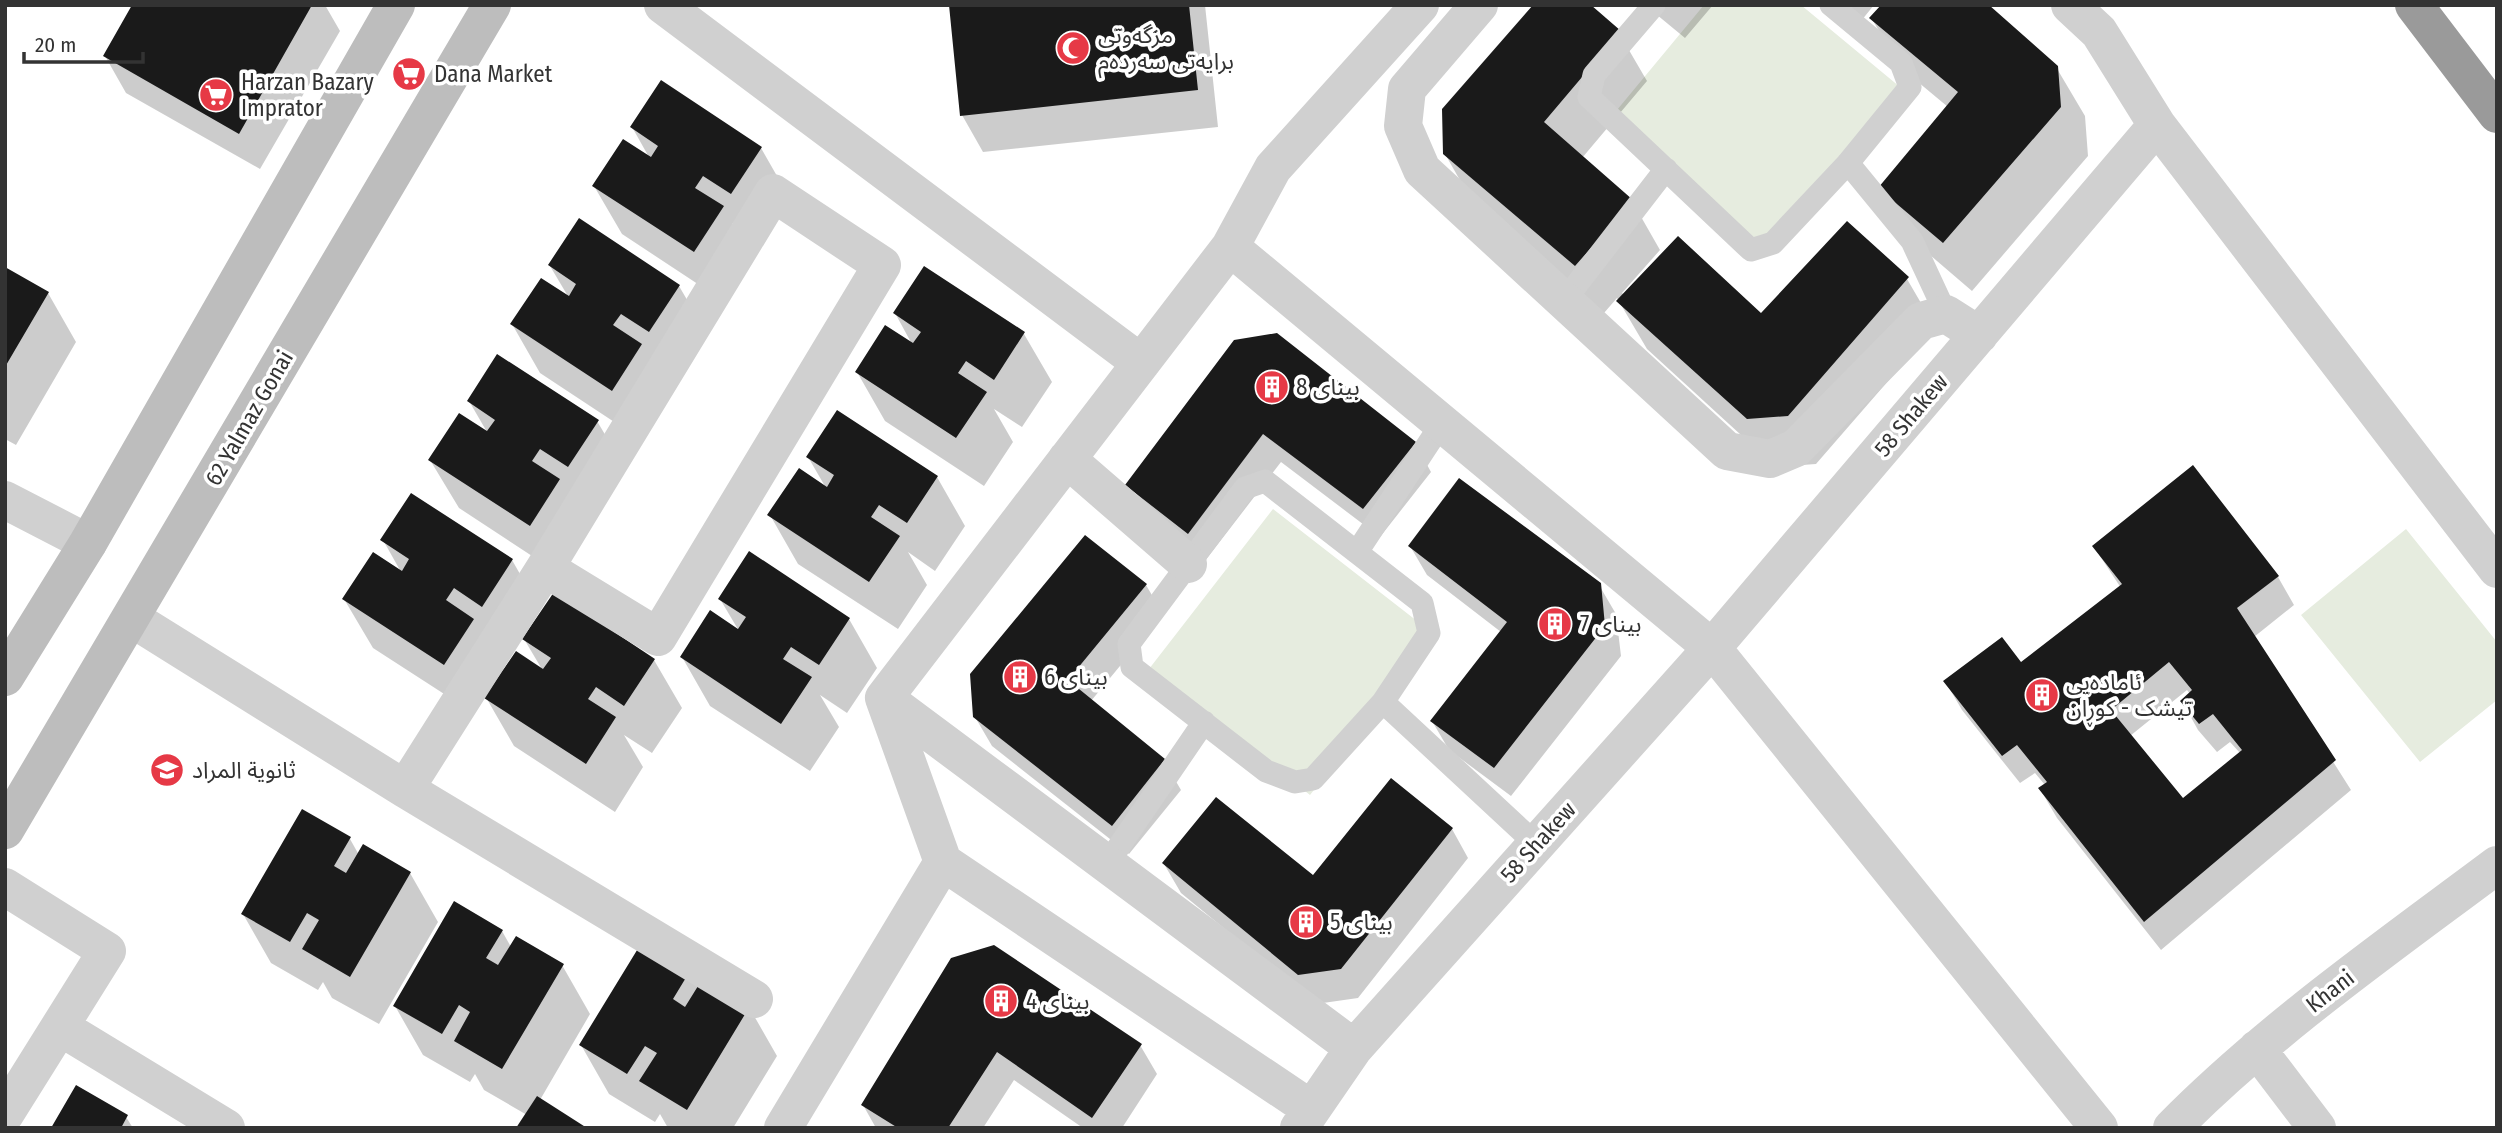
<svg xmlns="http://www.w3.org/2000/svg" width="2502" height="1133" font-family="'Fira Sans Condensed','Noto Sans Arabic',sans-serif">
  <rect width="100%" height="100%" fill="#fff"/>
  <path fill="#e6ecdf" d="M1704 5H1801L1900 87 1765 247 1612 116Z
    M1273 509 1435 635 1310 795 1149 669Z
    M2406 529 2497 642V700L2420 762 2301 615Z"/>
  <path fill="#0003" fill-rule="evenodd" d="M134 5H325L340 31 260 169 126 93 105 56Z
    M951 5H1205L1218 127 983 152 962 115Z
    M1645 5H1713L1685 38Z
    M1831 5H1874L1857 26Z
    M1872 19 2056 67 2085 116 2088 156 1972 291 1909 237 1881 189 1948 107 1900 67Z
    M1619 33 1647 81 1582 158 1632 201 1660 250 1622 293 1624 295 1761 315 1907 279 1935 327 1816 464 1776 467 1647 349 1617 298 1604 313 1473 203 1445 154Z
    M632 127 761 148 789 197 760 242 732 223 751 256 722 300 622 234 594 186 650 159Z
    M550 266 679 286 707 334 640 439 540 373 512 324 569 298Z
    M5 269 48 293 76 342 16 445 5 439Z
    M895 313 1024 334 1052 382 1022 427 994 409 1013 442 984 486 885 421 857 372 913 346Z
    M1235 341 1415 443 1431 472 1380 537 1281 462 1205 561 1127 485Z
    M469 401 597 421 626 470 558 573 459 508 430 460 487 432Z
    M808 457 937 477 965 526 935 571 908 552 927 585 898 629 798 564 770 515 826 488Z
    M383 540 512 560 540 609 501 669 543 671 524 639 654 660 682 708 652 753 624 735 643 767 615 812 514 746 484 694 472 712 373 648 344 599 401 572Z
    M1410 546 1599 585 1616 614 1621 656 1511 796 1449 750 1432 721 1501 632 1427 575Z
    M2094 547 2278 577 2294 605 2254 637 2351 790 2161 950 2057 818 2040 789 2045 785 2035 773 2020 783 1962 710 1945 681 2020 665 2121 588ZM2187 690 2190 694 2182 701 2198 730 2217 752 2230 742 2240 753 2183 800 2130 736Z
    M1146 585 1163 614 1091 701 1164 761 1181 790 1129 854 992 746 975 717Z
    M720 599 849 619 877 668 847 713 820 695 839 727 810 771 710 706 682 657 739 631Z
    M1452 829 1468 858 1358 998 1316 1004 1181 893 1164 864 1314 877Z
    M350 839 359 855 410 873 438 922 379 1024 332 998 323 982 318 990 271 963 243 914Z
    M502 931 511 947 562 965 590 1014 540 1100 527 1115 484 1090 475 1074 470 1082 423 1055 395 1006Z
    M642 944 749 1007 777 1056 733 1128H668L660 1114 655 1122 609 1094 581 1045Z
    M953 959 1140 1045 1157 1074 1122 1128H1083L1014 1080 983 1128H876L863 1105Z
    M126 1117 133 1128H53Z"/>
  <path fill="#1a1a1a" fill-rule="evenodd" d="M132 5H312L239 134 103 56Z
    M949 5H1189L1198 90 960 116Z
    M1533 5H1591L1621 31 1544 122 1633 200 1575 266 1443 154 1442 109Z
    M1881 5H1989L2058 66 2061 107 1943 243 1878 188 1958 92 1869 18Z
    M661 80 762 147 731 194 703 176 695 188 724 206 694 252 592 186 623 139 651 157 658 146 630 127Z
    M579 218 680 285 649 332 621 314 613 325 642 344 612 391 510 324 541 278 569 296 576 284 548 265Z
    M1847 221 1909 277 1788 416 1747 419 1616 301 1678 236 1761 313Z
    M924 266 1025 332 994 380 966 361 958 373 987 392 956 438 855 372 885 325 913 343 921 332 893 313Z
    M5 267 49 292 5 367Z
    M1277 333 1416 442 1363 509 1263 434 1188 534 1125 485 1234 340Z
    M497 354 599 420 568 467 540 449 532 461 560 479 530 526 428 460 459 413 487 431 495 420 467 401Z
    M837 410 938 476 907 523 879 505 871 517 900 536 869 582 767 515 799 468 827 487 834 475 806 457Z
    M2193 465 2279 576 2237 608 2336 760 2144 922 2038 788 2047 782 2017 745 2002 756 1943 681 2002 637 2021 662 2122 584 2092 546ZM2169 662 2192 690 2180 701 2199 724 2213 714 2242 750 2183 798 2111 710Z
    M1459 478 1601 583 1605 626 1494 768 1430 721 1507 622 1408 546Z
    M411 493 513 559 482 607 454 588 446 600 474 619 444 665 342 599 373 552 402 571 409 559 380 540Z
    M1085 535 1147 584 1068 680 1165 759 1112 826 973 717 970 674Z
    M749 551 850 618 819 665 791 647 783 659 812 677 781 724 680 657 710 610 738 629 746 617 718 599Z
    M554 592 655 659 624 706 596 687 588 699 616 717 586 764 484 698 516 651 543 669 551 658 522 639Z
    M1391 778 1453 828 1341 969 1298 975 1162 863 1216 797 1313 875Z
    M302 809 351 837 334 866 346 873 363 844 411 872 350 977 302 949 319 920 307 913 290 942 241 914Z
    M454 901 503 930 486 958 498 965 516 936 564 964 502 1069 454 1041 470 1012 459 1005 442 1034 393 1006Z
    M642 942 690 971 673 999 685 1007 703 978 750 1006 687 1110 639 1081 657 1053 645 1046 627 1074 579 1045Z
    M994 945 1142 1044 1092 1118 997 1052 948 1128H898L861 1105 951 958Z
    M76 1085 128 1115 121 1128H51Z
    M537 1096 587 1128H516Z"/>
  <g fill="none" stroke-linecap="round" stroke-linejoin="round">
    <path stroke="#d0d0d0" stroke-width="23" d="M1654 5 1594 75 1589 97 1751 250 1773 243 1848 163 1910 87 1901 63 1831 5
      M1848 163 1912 241 1946 314
      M1564 301 1666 169
      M1265 481 1422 603 1429 633 1383 702 1313 779 1295 782 1266 771 1132 667 1129 644 1245 488Z
      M1357 552 1442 423
      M1383 702 1536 844
      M1107 864 1204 722"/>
    <path stroke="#d0d0d0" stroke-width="38" d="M663 5 1141 363
      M1479 5 1407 89 1403 126 1422 170 1727 451 1770 459 1796 448 1921 321 1946 314 1979 335
      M2070 5 2099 32 2157 125
      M1230 247 1712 648 2099 1128
      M1067 459 1188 564
      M5 500 88 543
      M131 618 405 789 754 999
      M884 698 1354 1048
      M405 789 545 568 773 193 882 265 658 637 545 568
      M943 862 1311 1109
      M5 887 107 951 5 1114
      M60 1027 226 1128
      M2257 1049 2317 1128
      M783 1128 943 862 884 698 1230 247 1273 168 1420 5
      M1299 1128 1354 1048 1712 648 2157 125 2497 569
      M2172 1128C2270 1029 2386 948 2497 865"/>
    <path stroke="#bdbdbd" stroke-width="38" d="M5 677 88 543 396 5
      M5 830 492 5"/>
    <path stroke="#9a9a9a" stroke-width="38" d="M2414 5 2497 114"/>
  </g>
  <defs>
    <g id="mosque-disc" transform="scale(1.75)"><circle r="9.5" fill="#e63946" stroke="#fff"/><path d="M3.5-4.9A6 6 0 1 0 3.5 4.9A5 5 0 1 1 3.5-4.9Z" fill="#fff"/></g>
    <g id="supermarket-disc" transform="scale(1.75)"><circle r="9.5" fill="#e63946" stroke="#fff"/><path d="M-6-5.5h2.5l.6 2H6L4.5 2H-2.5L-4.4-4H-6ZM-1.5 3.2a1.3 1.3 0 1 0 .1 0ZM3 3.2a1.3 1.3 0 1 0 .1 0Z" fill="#fff"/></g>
    <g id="building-disc" transform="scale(1.75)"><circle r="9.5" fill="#e63946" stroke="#fff"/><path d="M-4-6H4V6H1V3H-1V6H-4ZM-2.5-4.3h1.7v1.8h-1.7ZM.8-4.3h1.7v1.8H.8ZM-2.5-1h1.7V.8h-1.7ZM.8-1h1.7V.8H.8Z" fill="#fff"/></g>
    <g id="school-disc" transform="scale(1.75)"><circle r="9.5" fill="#e63946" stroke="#fff"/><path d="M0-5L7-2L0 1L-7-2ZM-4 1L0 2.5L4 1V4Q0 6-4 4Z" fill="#fff"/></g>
  </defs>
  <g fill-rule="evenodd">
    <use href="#mosque-disc" x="1073" y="48"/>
    <use href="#supermarket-disc" x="409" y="74"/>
    <use href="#supermarket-disc" x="216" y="95"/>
    <use href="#building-disc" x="1272" y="387"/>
    <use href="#building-disc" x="1555" y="624"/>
    <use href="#building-disc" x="1020" y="677"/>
    <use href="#building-disc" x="2042" y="695"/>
    <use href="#school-disc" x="167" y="770"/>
    <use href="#building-disc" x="1306" y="922"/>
    <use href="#building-disc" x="1001" y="1001"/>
  </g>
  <g text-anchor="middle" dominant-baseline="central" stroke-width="7" stroke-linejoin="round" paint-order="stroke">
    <g font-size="23" fill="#333" stroke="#fff" text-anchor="start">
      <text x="1098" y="35">مزگەوتی<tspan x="1098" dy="26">برایەتی سەردەم</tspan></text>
      <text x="434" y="74">Dana Market</text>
      <text x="241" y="82">Harzan Bazary<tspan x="241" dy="26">Imprator</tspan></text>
      <text x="1296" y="387">بيناى 8</text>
      <text x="1580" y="624">بيناى 7</text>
      <text x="1044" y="677">بيناى 6</text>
      <text x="2066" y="682">ئامادەیی<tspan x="2066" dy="26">تیشک - کوڕان</tspan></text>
      <text x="192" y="770">ثانوية المراد</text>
      <text x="1330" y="922">بيناى 5</text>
      <text x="1026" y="1001">بيناى 4</text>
    </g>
    <g font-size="23" fill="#333" stroke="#fff">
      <text transform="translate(1911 415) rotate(-50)">58 Shakew</text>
      <text transform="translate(249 418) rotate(-60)">62 Yalmaz Gonai</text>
      <text transform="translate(1538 842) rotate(-48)">58 Shakew</text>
      <text transform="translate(2330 991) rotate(-38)">Khani</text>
    </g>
  </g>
  <rect width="2502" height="1133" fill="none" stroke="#333333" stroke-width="14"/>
  <path d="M24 52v10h119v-10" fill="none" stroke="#333333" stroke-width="3.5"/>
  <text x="35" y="52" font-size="21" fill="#333333" stroke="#ffffff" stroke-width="5" paint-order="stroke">20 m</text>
</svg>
